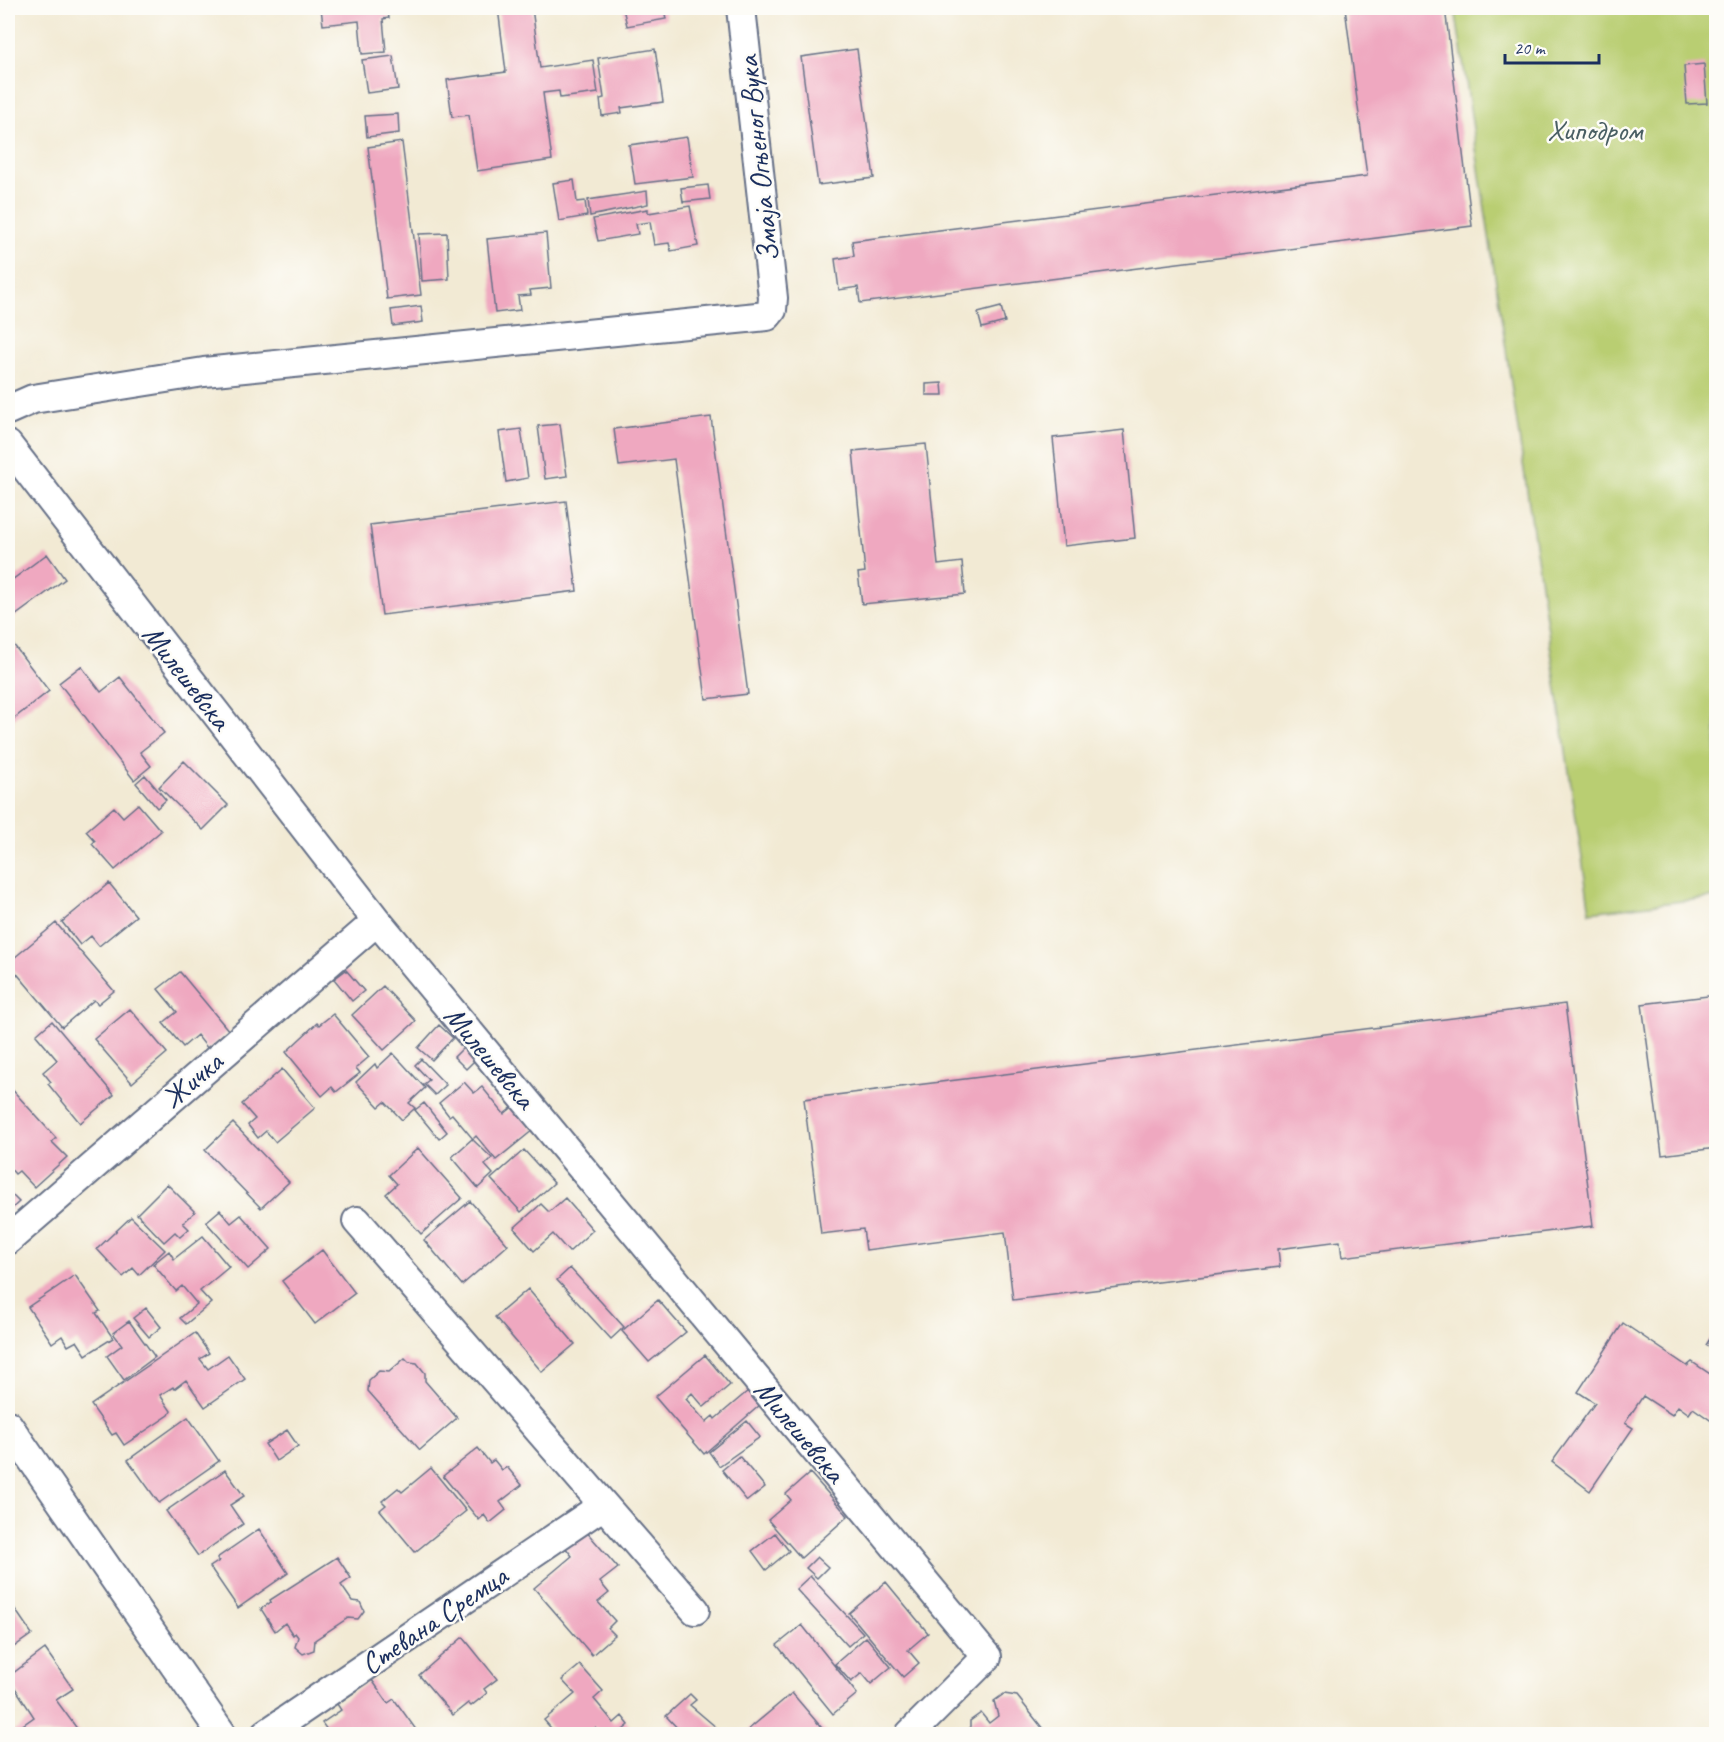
<svg xmlns="http://www.w3.org/2000/svg" width="1724" height="1742" font-family="Caveat,sans-serif">
  <rect width="100%" height="100%" fill="#fdfcf7"/>
  <filter id="ink" filterUnits="userSpaceOnUse"><feTurbulence type="fractalNoise" baseFrequency=".0167" numOctaves="2"/><feDisplacementMap in="SourceGraphic" scale="12" xChannelSelector="R" yChannelSelector="G"/><feConvolveMatrix kernelMatrix="1 2 1 2 8 2 1 2 1" color-interpolation-filters="sRGB"/></filter>
  <filter id="wash" filterUnits="userSpaceOnUse"><feTurbulence type="fractalNoise" baseFrequency=".008" numOctaves="4" result="noise"/><feDisplacementMap in="SourceGraphic" scale="24" xChannelSelector="R" yChannelSelector="G"/><feGaussianBlur stdDeviation="1.35" result="paint"/><feColorMatrix in="noise" values="0 0 0 0 0 0 0 0 0 0 0 0 0 0 0 0 0 1.4 0 .05"/><feComposite in="paint" operator="in"/></filter>
  <g filter="url(#wash)">
    <rect width="100%" height="100%" fill="#f2ead4"/>
    <path fill="#b9ce72" stroke="#6a7e68" stroke-width="1.5" d="M1455 8H1716V897L1590 912Z"/>
    <g id="blocks">
      <path fill="#efa8c0" d="M321 8H387L389 18 383 19 386 52 362 54 359 21 323 25Z
        M498 8H532L540 68 593 60 598 93 560 98 559 91 543 93 552 160 477 171 469 115 452 117 447 80 506 72Z
        M623 8H664L666 19 627 26Z
        M940 8H981V9L940 14Z
        M1345 8H1445L1472 226 860 303 858 287 839 290 835 259 854 256 852 241 1367 176Z
        M655 49 663 102 621 108 622 113 602 116 600 99 604 98 598 58Z
        M857 49 874 178 818 185 801 57Z
        M393 56 398 89 367 93 362 60Z
        M1704 64 1707 103 1687 104 1684 66Z
        M398 114 399 133 367 137 365 116Z
        M687 137 693 177 635 184 629 145Z
        M402 142 421 295 387 299 368 147Z
        M574 180 577 202 585 201 587 216 559 221 553 183Z
        M708 185 710 199 683 202 681 188Z
        M647 191 648 204 590 216 588 200Z
        M690 206 698 246 671 251 669 243 654 245 650 222 636 224 638 234 598 241 593 219 648 209V213Z
        M447 233 449 279 422 281 419 234Z
        M546 233 551 288 530 290 531 295 518 296 520 310 495 313 487 239Z
        M421 306 423 322 393 326 391 310Z
        M1001 307 1005 322 982 328 978 313Z
        M942 383 943 395H926V384Z
        M711 417 748 694 706 699 674 459 619 466 614 429Z
        M560 424 567 476 545 479 538 426Z
        M521 429 528 478 506 482 499 432Z
        M1124 430 1135 538 1064 546 1053 438Z
        M926 444 938 565 962 562 965 594 862 604 858 573 865 572 853 451Z
        M566 501 577 591 382 615 370 525Z
        M47 554 65 579 8 621V583Z
        M13 644 49 691 8 723V649Z
        M81 666 101 692 120 677 164 733 140 752 151 766 134 780 59 683Z
        M184 761 228 805 203 830 159 787Z
        M145 775 166 800 157 808 136 783Z
        M138 804 161 831 115 870 92 844 95 841 86 831 114 807 123 817Z
        M109 883 136 916 99 946 91 936 80 945 62 922Z
        M56 923 114 991 98 1004 94 1000 62 1027 8 963Z
        M346 970 364 991 352 1001 334 979Z
        M180 972 229 1031 208 1049 197 1035 183 1047 163 1023 177 1012 158 989Z
        M383 986 416 1021 384 1050 352 1015Z
        M1716 995V1148L1662 1155 1642 1004Z
        M1565 1004 1593 1226 1342 1257 1340 1241 1278 1249 1280 1267 1013 1300 1005 1232 866 1250 863 1229 821 1234 804 1099Z
        M130 1009 167 1053 132 1083 94 1039Z
        M333 1014 369 1057 356 1068 360 1073 336 1092 332 1087 322 1096 286 1052 317 1023 319 1025Z
        M52 1021 114 1095 80 1123 48 1084 51 1082 43 1072 57 1060 36 1035Z
        M439 1025 453 1038 432 1060 418 1048Z
        M463 1048 475 1060 466 1069 454 1057Z
        M393 1053 425 1088 409 1103 415 1108 402 1120 385 1102 379 1107 356 1082 375 1064 377 1068Z
        M421 1059 446 1085 435 1095 424 1084 429 1080 415 1065Z
        M282 1069 315 1108 275 1142 266 1131 258 1138 248 1125 255 1119 242 1104Z
        M464 1082 474 1093 482 1087 504 1114 514 1106 533 1130 496 1160 476 1136 473 1139 452 1114 449 1116 439 1103Z
        M8 1085 56 1138 52 1142 67 1157 34 1187 19 1171 15 1174 8 1166Z
        M424 1103 447 1132 439 1139 415 1110Z
        M233 1123 289 1182 261 1208 205 1150Z
        M472 1139 492 1158 485 1165 493 1174 478 1188 452 1157Z
        M418 1148 462 1198 421 1234 386 1194 397 1184 389 1175Z
        M524 1150 554 1183 521 1212 491 1179Z
        M167 1184 195 1212 183 1223 189 1229 180 1237 175 1232 164 1242 137 1214Z
        M8 1191 19 1202 8 1212Z
        M565 1198 593 1230 569 1252 553 1234 534 1251 514 1228 541 1204 549 1212Z
        M470 1201 508 1245 462 1285 424 1240Z
        M220 1210 231 1223 241 1215 271 1249 248 1269 206 1222Z
        M131 1217 165 1250 139 1275 133 1268 123 1277 97 1249Z
        M203 1236 229 1267 200 1291 211 1303 186 1324 180 1318 197 1304 182 1286 176 1291 153 1264 169 1251 174 1259Z
        M322 1250 355 1293 315 1324 282 1281Z
        M570 1268 624 1327 611 1339 557 1280Z
        M75 1275 100 1311 96 1313 113 1338 86 1355 77 1341 68 1346 62 1336 52 1343 28 1307Z
        M528 1289 575 1344 542 1372 495 1317Z
        M658 1300 686 1332 649 1362 622 1331Z
        M146 1308 161 1327 149 1337 133 1318Z
        M129 1321 155 1357 124 1380 107 1356 122 1345 113 1333Z
        M1623 1323 1687 1366 1692 1362 1716 1378V1424L1693 1408 1689 1414 1678 1406 1672 1415 1643 1396 1625 1423 1633 1428 1590 1491 1552 1462 1595 1403 1578 1392Z
        M1716 1329V1352L1706 1345Z
        M195 1333 209 1353 200 1359 208 1369 228 1355 245 1379 205 1407 186 1380 174 1389 173 1387 160 1395 171 1411 169 1415 124 1445 116 1433 112 1435 91 1405Z
        M705 1355 730 1385 704 1407 692 1393 686 1399 706 1422 713 1416 715 1419 748 1391 760 1405 704 1454 655 1397Z
        M405 1358 409 1362 417 1363 425 1373V1381L457 1418 420 1450 368 1391 369 1380 379 1371 389 1372Z
        M188 1417 219 1461 159 1503 128 1460Z
        M747 1421 760 1437 719 1466 709 1452Z
        M287 1430 298 1446 276 1461 265 1444Z
        M478 1448 490 1463 494 1460 502 1470 507 1467 522 1485 500 1502 506 1510 490 1523 484 1515 479 1520 443 1476Z
        M739 1456 765 1487 747 1501 722 1470Z
        M431 1468 466 1511 415 1552 380 1510 386 1505 382 1501 398 1488 402 1492Z
        M225 1470 244 1496 230 1505 243 1524 198 1556 166 1511Z
        M810 1473 848 1516 801 1558 768 1520 791 1500 786 1494Z
        M259 1529 288 1573 238 1608 210 1567 219 1561 217 1558Z
        M585 1530 618 1568 600 1582 609 1593 598 1602 615 1621 608 1628 615 1635 592 1655 534 1588 572 1556 565 1547Z
        M775 1533 789 1551 766 1570 752 1551Z
        M337 1557 351 1578 341 1585 352 1601 360 1602 364 1611 358 1619 348 1618 315 1640 314 1650 303 1654 295 1647 298 1637 295 1633 293 1635 285 1623 275 1631 261 1609 271 1602 270 1600Z
        M817 1557 828 1567 817 1578 806 1568Z
        M810 1576 863 1633 848 1646 796 1589Z
        M886 1582 928 1633 908 1650 919 1663 903 1677 849 1613Z
        M8 1599 32 1634 8 1651Z
        M802 1625 857 1694 833 1714 777 1645Z
        M463 1637 497 1679 484 1689 487 1693 471 1706 468 1703 453 1715 419 1675Z
        M866 1637 891 1667 871 1684 862 1673 851 1682 835 1664Z
        M45 1649 73 1689 56 1700 81 1734H10L34 1717 8 1677Z
        M580 1665 603 1691 594 1699 614 1723 622 1716 629 1725 618 1734H600L595 1728 587 1734H556L544 1720 575 1694 562 1680Z
        M372 1680 388 1703 394 1699 417 1731 413 1734H330L322 1723 341 1710 337 1704Z
        M792 1693 827 1734H754L749 1729Z
        M690 1694 696 1700 690 1705 724 1734H683L666 1716Z
        M1004 1694 1017 1696 1047 1734H970V1721L981 1713 989 1723 998 1716 994 1701Z"/>
    </g>
  </g>
  <g filter="url(#ink)">
    <use href="#blocks" fill-opacity="0" stroke="#667087" stroke-width="1.5"/>
    <g fill="none" stroke-linecap="round" stroke-linejoin="round">
      <g stroke="#667087" stroke-width="32">
        <path id="street" d="M8 410 33 399 204 372 767 316 772 310 773 298 741 8
          M8 445 377 921 987 1657 910 1734
          M357 1221 695 1610
          M8 1240 377 921
          M8 1425 222 1734
          M266 1734 602 1506"/>
      </g>
      <use href="#street" stroke="#fff" stroke-width="28"/>
    </g>
  </g>
  <g text-anchor="middle" dominant-baseline="central" stroke-width="5" stroke-linejoin="round" paint-order="stroke">
    <g font-size="30" fill="#4a5f64" stroke="#fdfcf7">
      <text x="1595" y="130">Хиподром</text>
    </g>
    <g font-size="30" fill="#1b2f5e" stroke="#fdfcf7">
      <text transform="translate(758 159) rotate(-96)">Змаја Огњеног Вука</text>
      <text transform="translate(187 677) rotate(52)">Милешевска</text>
      <text transform="translate(490 1057) rotate(50)">Милешевска</text>
      <text transform="translate(192 1080) rotate(-41)">Жичка</text>
      <text transform="translate(800 1431) rotate(50)">Милешевска</text>
      <text transform="translate(434 1620) rotate(-34)">Стевана Сремца</text>
    </g>
  </g>
  <rect width="1724" height="1742" fill="none" stroke="#fdfcf7" stroke-width="30"/>
  <path d="M1505 54v9h94v-9" fill="none" stroke="#1b2f5e" stroke-width="3"/>
  <text x="1514" y="54" font-size="18" fill="#1b2f5e" stroke="#fdfcf7" stroke-width="4.5" paint-order="stroke">20 m</text>
</svg>
